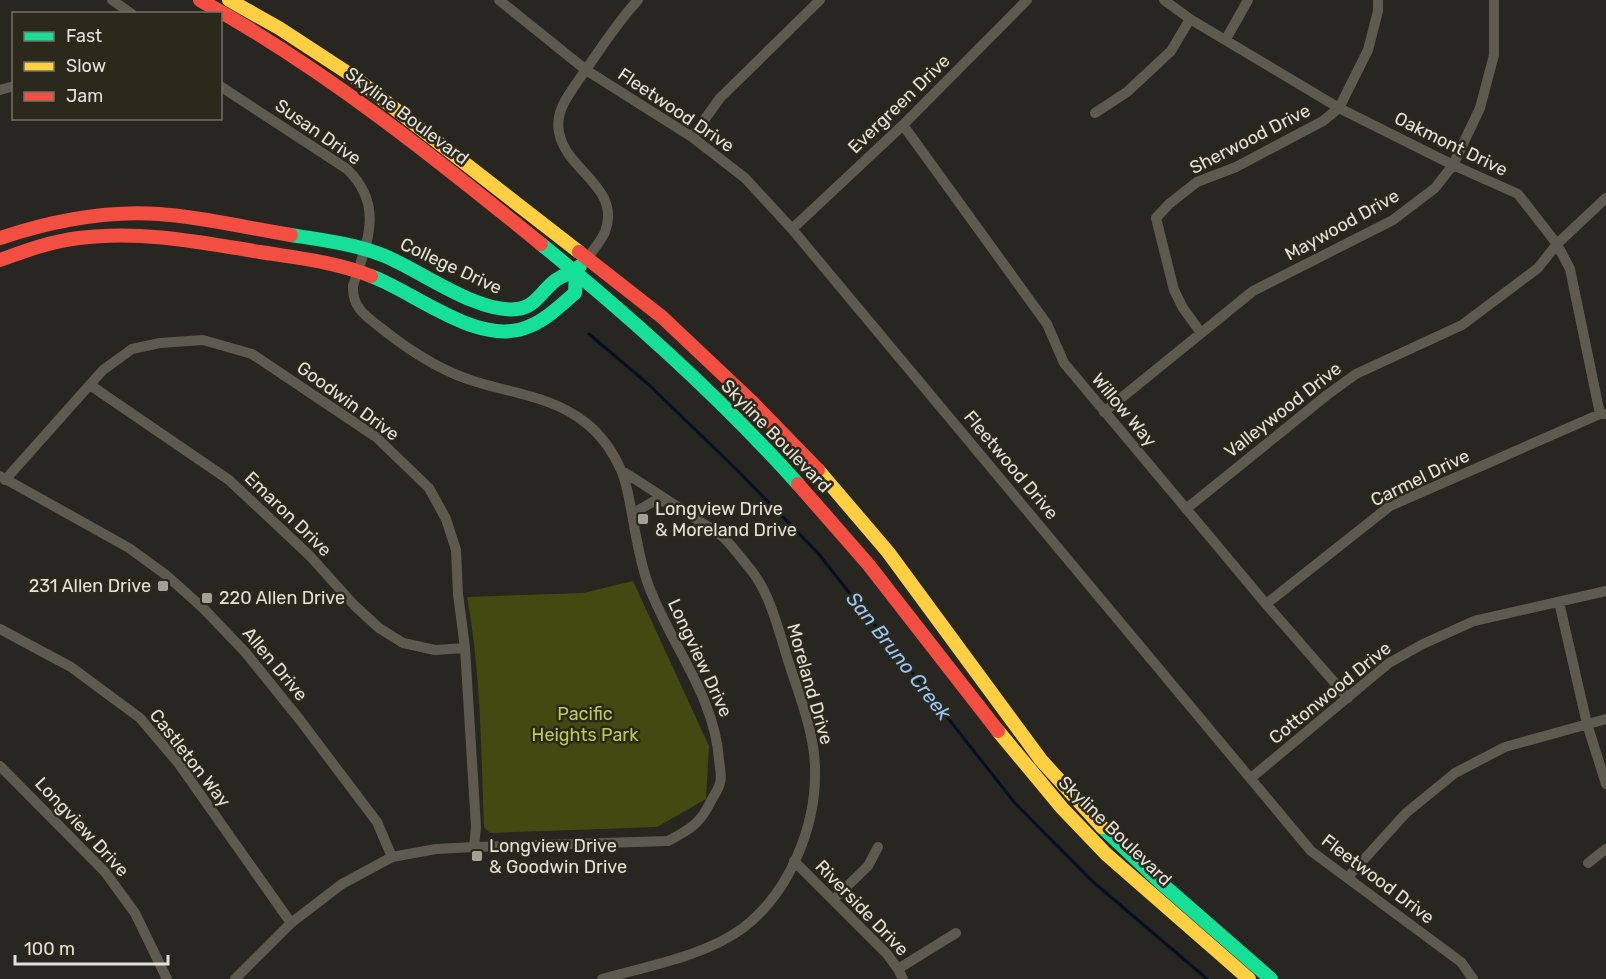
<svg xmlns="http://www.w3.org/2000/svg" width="1606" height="979" font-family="Rubik,sans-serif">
  <rect width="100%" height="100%" fill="#282620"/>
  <path fill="#424a11" d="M633 581 709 746 706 799 657 827 490 833 484 827C481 750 481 673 467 597L583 593Z"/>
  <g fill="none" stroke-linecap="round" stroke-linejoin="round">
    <path stroke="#041022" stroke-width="3" d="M589 334 648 384 737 470 818 553 1014 802 1091 880 1207 979"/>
    <path stroke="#5f5a4f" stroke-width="10" d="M112 0 132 14
      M499 0 586 70 692 137 745 178 792 229 1311 851 1461 962 1473 979
      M1164 0 1190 19 1339 108 1453 165 1518 194 1557 244 1570 269 1600 414
      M1226 39 1248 0
      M220 86 347 169C385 206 367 242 353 286 352 308 366 316 381 328 411 352 443 373 480 383 517 394 555 398 586 423 601 435 613 452 621 470 627 483 629 499 632 514 636 537 640 562 648 584 670 644 715 696 719 760 720 767 722 776 720 783 719 788 715 794 712 799 701 823 691 829 668 841L474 847 436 849 392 857 342 884 291 923 235 979
      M0 90 14 86
      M1095 113 1127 92 1171 51 1190 19
      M903 125 1047 324 1064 363 1266 604 1348 698
      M692 137 720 98 820 0
      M792 229 903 125 1027 0
      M587 259C593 250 601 241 605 232 622 187 565 170 559 132 557 122 560 110 565 101 574 85 586 70 596 55 609 36 622 17 638 0
      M1201 333 1183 308 1174 290 1156 218 1169 204 1197 182 1236 167 1323 121 1339 108 1368 50 1378 11V0
      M90 385 229 480 310 556 354 605 379 628 403 643 435 650 465 648
      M1104 412 1253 291 1393 220 1435 188 1453 165 1480 108 1494 55V0
      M0 476 129 548 166 575 203 608 246 653 300 720 377 822 392 857
      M5 480 103 370 132 349 160 343 203 340 252 354 376 437 429 488 446 519 456 550 458 594 465 648 476 827 474 847
      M1186 509 1327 395 1356 374 1462 325 1538 268 1557 244 1606 198
      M632 514 654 501 669 502
      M1559 602 1587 724 1606 784
      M1266 604 1390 506 1600 414H1606
      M0 629 71 667 140 718 179 764 291 923
      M0 766 105 872 135 913 167 979
      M1251 778 1389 663 1423 644 1474 621 1606 591
      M794 861 887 954 898 969 903 979
      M1588 863 1606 849
      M1348 877 1406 813 1455 773 1505 747 1606 719
      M833 900 868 866 878 847
      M898 969 956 933
      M602 979C648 966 705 956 743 928 790 892 817 825 815 767 814 730 798 693 787 657 778 628 770 594 751 570 742 559 734 548 724 538 715 529 701 523 690 515 667 500 645 485 622 471"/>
    <path stroke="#16e098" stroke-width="14" d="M291 235C323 240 355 244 385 256 421 271 478 314 517 309 536 307 542 290 556 280 564 274 573 273 580 266
      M541 244C632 318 720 397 798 484
      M371 276C417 293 480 349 530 326 547 319 561 305 575 293L576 271
      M1102 827 1160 882 1271 979"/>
    <path stroke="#ffcf43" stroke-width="14" d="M229 0 279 28 354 77 579 252
      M818 470 888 552 1041 760 1102 827
      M998 731 1062 808 1106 854 1249 979"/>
    <path stroke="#f24e42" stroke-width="14" d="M200 0C323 68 433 156 541 244
      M0 238C51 221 104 210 159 214 203 217 247 228 291 235
      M579 252 662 317 751 401 818 470
      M0 260C25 251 52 241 79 238 140 230 200 242 260 252 298 258 335 262 371 276
      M798 484 868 564 998 731"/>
  </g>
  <g fill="#a2a098" stroke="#2b281c" stroke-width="2">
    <rect x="637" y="513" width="12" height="12" rx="3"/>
    <rect x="157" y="580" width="12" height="12" rx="3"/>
    <rect x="201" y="592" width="12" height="12" rx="3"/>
    <rect x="471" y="850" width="12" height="12" rx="3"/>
  </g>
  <g text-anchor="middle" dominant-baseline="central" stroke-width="5" stroke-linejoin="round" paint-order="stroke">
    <g font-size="18" fill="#e3e1d9" stroke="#2b281c">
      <text transform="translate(899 104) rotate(-44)">Evergreen Drive</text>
      <text transform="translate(676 110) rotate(34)">Fleetwood Drive</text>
      <text transform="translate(407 116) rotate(37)">Skyline Boulevard</text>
      <text transform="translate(318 132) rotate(35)">Susan Drive</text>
      <text transform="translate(1250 139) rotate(-27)">Sherwood Drive</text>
      <text transform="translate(1451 144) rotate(26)">Oakmont Drive</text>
      <text transform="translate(1342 225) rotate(-29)">Maywood Drive</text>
      <text transform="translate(451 266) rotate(25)">College Drive</text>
      <text transform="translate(348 401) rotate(36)">Goodwin Drive</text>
      <text transform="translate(1124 410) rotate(50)">Willow Way</text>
      <text transform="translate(1283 410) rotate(-38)">Valleywood Drive</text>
      <text transform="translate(776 436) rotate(46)">Skyline Boulevard</text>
      <text transform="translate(1011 465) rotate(50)">Fleetwood Drive</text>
      <text transform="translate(1420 478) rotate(-26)">Carmel Drive</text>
      <text transform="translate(288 514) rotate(44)">Emaron Drive</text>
      <text transform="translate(700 658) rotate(65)">Longview Drive</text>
      <text transform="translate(275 664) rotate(50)">Allen Drive</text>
      <text transform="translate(810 684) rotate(74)">Moreland Drive</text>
      <text transform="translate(1330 693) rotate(-39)">Cottonwood Drive</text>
      <text transform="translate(190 758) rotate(52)">Castleton Way</text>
      <text transform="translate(82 827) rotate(47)">Longview Drive</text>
      <text transform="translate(1115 831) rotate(44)">Skyline Boulevard</text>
      <text transform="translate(1378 879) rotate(37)">Fleetwood Drive</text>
      <text transform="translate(862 908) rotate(46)">Riverside Drive</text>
    </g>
    <g font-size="18" fill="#e3e1d9" stroke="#2b281c" text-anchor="start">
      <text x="655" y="509">Longview Drive<tspan x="655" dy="21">&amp; Moreland Drive</tspan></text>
      <text x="151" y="586" text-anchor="end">231 Allen Drive</text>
      <text x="219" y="598">220 Allen Drive</text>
      <text x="489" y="846">Longview Drive<tspan x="489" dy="21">&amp; Goodwin Drive</tspan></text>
    </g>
    <g font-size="18" fill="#b9cd4f" stroke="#2b281c">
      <text x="585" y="714">Pacific<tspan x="585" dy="21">Heights Park</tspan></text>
    </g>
    <g font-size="20" font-style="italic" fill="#97c7fc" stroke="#2b281c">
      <text transform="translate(899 656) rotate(52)">San Bruno Creek</text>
    </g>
  </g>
  <rect x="12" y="12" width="210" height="108" fill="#2b281c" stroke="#757268" stroke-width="1.5"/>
  <rect x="24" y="32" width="30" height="9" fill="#16e098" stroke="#757268" stroke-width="1.5"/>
  <text x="66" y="42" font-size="18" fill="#e3e1d9">Fast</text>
  <rect x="24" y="62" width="30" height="9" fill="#ffcf43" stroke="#757268" stroke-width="1.5"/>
  <text x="66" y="72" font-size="18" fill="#e3e1d9">Slow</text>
  <rect x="24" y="92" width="30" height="9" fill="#f24e42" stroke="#757268" stroke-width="1.5"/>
  <text x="66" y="102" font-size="18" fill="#e3e1d9">Jam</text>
  <path d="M15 955v9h153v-9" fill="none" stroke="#e3e1d9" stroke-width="3"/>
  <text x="24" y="955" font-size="18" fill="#e3e1d9" stroke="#2b281c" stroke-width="4.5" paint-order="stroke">100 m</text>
</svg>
